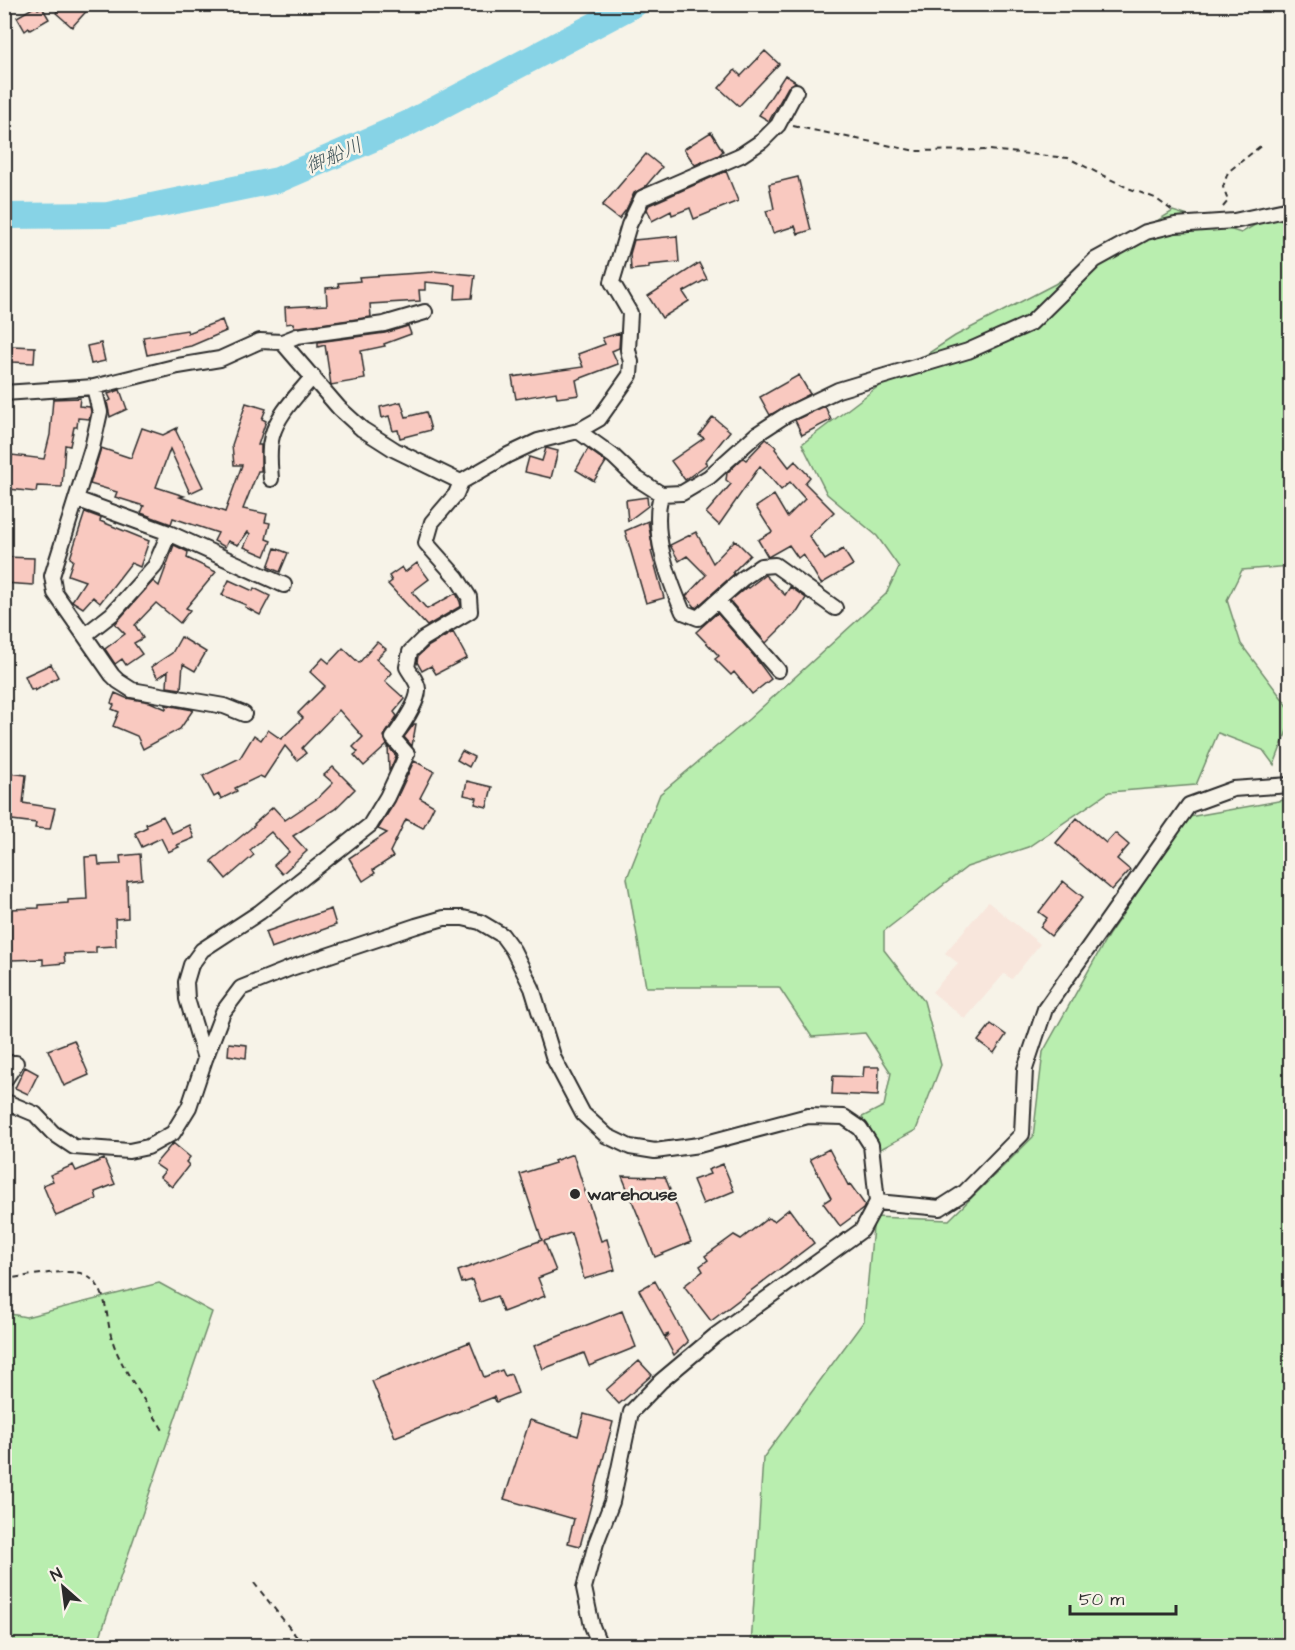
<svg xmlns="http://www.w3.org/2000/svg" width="1295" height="1650" font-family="'Architects Daughter','Klee One',sans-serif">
  <rect width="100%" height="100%" fill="#f7f3e8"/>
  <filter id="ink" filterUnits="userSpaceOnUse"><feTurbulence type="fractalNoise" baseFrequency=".0167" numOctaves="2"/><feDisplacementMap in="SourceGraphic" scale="12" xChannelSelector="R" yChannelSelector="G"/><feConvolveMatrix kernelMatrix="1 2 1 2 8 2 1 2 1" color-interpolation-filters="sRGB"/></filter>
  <g filter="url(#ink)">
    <path fill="#f8e6dc" d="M988 902 1040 944 1012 979 1004 974 965 1019 932 992 958 963 945 953Z"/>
    <path fill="#b9eeaf" stroke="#728c6d" stroke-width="1.5" d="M1290 205V566L1242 570 1227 600 1241 644 1290 709V723L1274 765 1263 750 1218 733 1196 785 1109 792 1028 847 967 867 884 931V950L924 1001 941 1065 916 1130 879 1150 862 1117 884 1106 891 1073 865 1033 812 1037 779 987H646L627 878 660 794 749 719 886 594 899 567 877 536 827 494 802 444 884 382 955 336 1055 284 1173 211 1241 233Z
      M1290 799V1645L751 1646 763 1458 864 1321 874 1217 949 1220 1033 1137 1043 1052 1109 934 1189 817Z
      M159 1283 212 1312 97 1645H5V1313L26 1317Z"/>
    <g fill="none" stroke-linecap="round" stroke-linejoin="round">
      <path stroke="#87d3e6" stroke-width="26" d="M4 216 108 215 278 180 407 124 635 4"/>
    </g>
    <path fill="#f9c9c0" stroke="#2b2b2b" stroke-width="1.5" d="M63 4H93L72 27 56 13Z
      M36 6 38 9 42 7 49 19 30 30 29 28 25 31 17 17Z
      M765 51 779 64 739 106 719 88 735 70 741 76Z
      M785 75 796 82 788 87 769 121 759 115Z
      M711 132 723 151 719 155 695 165 684 149Z
      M646 154 662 167 645 187 634 193 626 210 619 219 602 206Z
      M726 171 738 201 694 219 690 208 672 215 671 211 652 221 647 209 649 205Z
      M798 177 811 230 798 234 795 226 773 233 766 211 774 209 769 184Z
      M677 236 679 262 649 265V268L631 270 630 254 634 240Z
      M699 263 707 279 683 292 689 301 662 318 648 296Z
      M433 271 475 275 472 298 455 299 456 285 425 282V290H419L420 301 370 304 371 317 299 327H294L293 323 286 324 285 307 327 305 326 288 339 287 338 283 360 281 359 277 433 272Z
      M222 320 226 331 191 346 147 355 143 337 187 330 188 333Z
      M408 326 411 334 384 344 385 346 361 351 365 379 331 385 325 345 318 347V342L385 333Z
      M620 333 619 348 612 351 618 364 576 380 579 395 557 398 556 392 516 399 512 377 583 367 578 354 605 344 602 338Z
      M101 343 105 361 91 364 87 346Z
      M12 346 35 347 34 363 11 362Z
      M799 375 810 394 770 415 760 397Z
      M120 390 127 409 110 417 107 402 111 400 108 394Z
      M80 398 79 406 90 407 91 412 89 419 78 418 77 427H74L70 446 65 445 62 487 37 486 36 492 9 489 12 455 44 459 50 435 53 399Z
      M401 402 406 417 426 412 431 430 400 438 398 430 393 431 389 416 382 418 380 407Z
      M246 403 266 409 262 419 266 421 258 445H261V471H258L243 509 267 514 265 522 270 523 266 539 271 541 265 556 244 547 250 534 248 532 238 545 228 541 225 547 214 541 218 533 173 518 171 524 141 513 144 506 115 497 117 492 90 484 101 448 131 458 142 428 163 435 177 428 176 431 203 487 190 493 170 449 156 487 184 496 180 497 225 512 242 465H234L232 445Z
      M825 406 831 420 802 435 795 420Z
      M713 417 730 431 705 462 707 464 685 480 671 461 704 438 699 435Z
      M766 439 776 447 775 449 789 467 795 461 810 477 805 483 834 512 809 536 825 560 843 549 853 565 821 584 803 554 798 558 789 545 768 557 758 540 772 532 756 507 774 495 787 517 805 499 790 482 781 490 760 466 719 525 706 513 731 484 726 480 727 473 743 458 746 460Z
      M546 448 558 451 551 478 525 472 529 457 542 461Z
      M588 449 606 462 594 481 576 470Z
      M647 497 648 506 628 521 626 500Z
      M85 512 101 518 100 521 149 541 140 567 131 563 100 603 93 597 83 608 72 601 85 581 68 575 73 560 70 558Z
      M648 521 653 550 651 551 664 598 646 603 625 531Z
      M696 532 713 563 735 540 750 555 733 572 734 574 696 608 686 596 706 575 687 556 679 561 670 545Z
      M174 545 188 552 187 558 216 572 186 608 190 610 180 623 156 603 135 625 143 638 134 643 142 654 126 665 122 659 115 664 105 649 125 634 115 624 153 581 159 586Z
      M275 548 288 553 280 572 268 567Z
      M4 557 34 558 33 585 4 583Z
      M417 563 429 579 412 592 427 609 456 593 460 602 461 606 427 626 388 584 392 581 389 576 402 567 405 572Z
      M765 575 785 595 790 587 806 598 798 611 766 643 730 601 747 587 748 588Z
      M229 580 253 591 254 588 270 596 260 615 245 607 246 605 222 595Z
      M717 613 754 656 771 679 752 694 734 672 731 675 715 659 719 656 696 632Z
      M453 632 467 658 436 674 431 666 422 671 417 662 418 656 429 646Z
      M181 637 206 652 195 671 183 664 181 689 167 687 168 671 158 678 151 667 172 653Z
      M377 642 386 649 376 659 392 673 385 681 405 699 394 712 397 716 384 736 387 745 364 766 354 755 358 752 353 747 363 737 339 710 302 748 306 753 297 760 285 746 264 778 260 776 235 788 237 791 221 799 219 794 214 797 203 776 240 758 254 735 261 740 268 730 281 739 303 718 298 713 325 686 310 672 323 658 329 663 343 648 359 663Z
      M51 664 58 677 35 691 34 689 31 690 25 676Z
      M115 693 126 698 150 702 166 709V705L193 710 180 729 143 749 137 736 113 726 119 712 112 709 114 705 111 703Z
      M414 724H416L412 746 404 737Z
      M388 746 396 756 390 770H389Z
      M462 751 474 757 469 767 457 760Z
      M414 761 434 771 420 798 434 806 423 828 406 819 390 852 393 857 373 870 375 873 363 881 349 858 387 833 378 829 395 802Z
      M333 767 355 789 335 809 293 836 307 851 282 874 274 865 289 852 271 832 250 850 254 855 226 879 211 861 255 825 254 824 273 807 285 820 318 798 333 783 324 775Z
      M8 773 26 775 23 803 55 808 50 829 35 828 36 823 4 819Z
      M467 781 492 787 487 807 475 804 477 798 464 795Z
      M163 816 172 833 189 825 194 838 177 845 179 847 168 852 161 838 142 847 135 833 147 827 146 824Z
      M1077 818 1106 843 1115 833 1129 845 1117 859 1130 870 1112 890 1056 843Z
      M140 854 142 879 127 881 128 918 115 919 116 946 96 947V953L64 954 65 963 43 965V959L11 960 10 909 39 908V905L68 903V900L87 899 85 857 98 856 99 865 121 864 120 856Z
      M1063 881 1083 897 1051 936 1040 927 1047 918 1039 912Z
      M331 909 336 925 271 948 265 932Z
      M991 1024 1006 1035 994 1053 978 1041Z
      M74 1040 89 1075 64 1086 48 1050Z
      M229 1043 247 1045 246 1058 228 1055Z
      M25 1067 38 1074 28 1094 15 1088Z
      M864 1067H879L878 1096 832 1094 833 1076 863 1077Z
      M173 1143 190 1157 186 1162 189 1165 172 1187 160 1177 165 1171 155 1164Z
      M829 1149 848 1185 850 1184 865 1205 863 1209 840 1226 823 1203 831 1198 810 1159Z
      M573 1154 601 1241 607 1239 615 1270 584 1279 571 1233 544 1241 556 1271 538 1278 545 1296 503 1312 497 1296 480 1302 472 1280 462 1283 458 1271 542 1240 520 1174 555 1163 554 1161Z
      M104 1159 115 1184 95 1192 97 1199 56 1216 43 1185 53 1181 50 1175 73 1165 76 1171Z
      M723 1164 734 1191 703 1204 693 1180 710 1174 708 1170Z
      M622 1176 665 1177 691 1242 655 1257Z
      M789 1209 814 1243 711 1321 684 1286 703 1271 700 1266 708 1260 705 1256 734 1235 741 1239 768 1218 774 1221Z
      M655 1281 688 1342 674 1355 665 1338 669 1334 664 1336 639 1290Z
      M622 1311 636 1347 589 1366 584 1353 543 1369 534 1346Z
      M470 1342 484 1377 502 1370 505 1376 511 1374 518 1393 496 1402 494 1397 395 1437 372 1381Z
      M639 1361 652 1375 619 1404 606 1390Z
      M584 1414 613 1422 580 1546 568 1543 574 1519 504 1499 530 1420 578 1436Z"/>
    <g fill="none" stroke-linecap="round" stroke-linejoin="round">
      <g stroke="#2b2b2b" stroke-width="18">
        <path id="street" d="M282 342 297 336 384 324 425 312
          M94 387 100 412 92 448 52 576 55 593 112 675 118 681 132 690 224 706 244 714
          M4 393 94 387 178 366 220 359 260 341 282 342 339 408 362 429 395 450 461 482
          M578 431 613 456 636 478 661 494 682 493 709 477 757 434 786 415 838 390 968 351 1031 323 1095 260 1146 232 1175 225 1234 221 1290 209
          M271 479C270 465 268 450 272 436 278 413 299 394 313 376
          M661 494C651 533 668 577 683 612L698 618 742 579 761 566 775 565 835 608
          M76 499 169 533 284 585
          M718 601 778 670
          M85 635 112 614 155 566 169 533
          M205 1059 187 999 186 982 191 965 202 950 260 912 370 825 387 797 407 754 393 738C401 727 419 702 418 689 418 682 410 673 407 667L410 652 423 639 470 611 469 597 457 578 426 543 432 522 456 494 461 482 508 455 538 441 578 431 599 419 630 375 631 362 628 350 630 313 612 282 629 225 642 198 741 155 762 141 778 125 796 91
          M4 1063H16L4 1081
          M4 1101 35 1114 53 1133 74 1147 129 1151 148 1147 173 1133 189 1107 205 1059 223 1012 241 988 291 968 416 926 444 918H463L480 922 502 935 513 950 532 988 554 1059 583 1114 607 1136 630 1147 655 1151 699 1145 808 1116 844 1117 860 1128 871 1145 877 1202 940 1208 965 1192 1022 1134 1025 1069 1045 1009 1189 805 1233 789 1290 785
          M600 1646 592 1626 584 1588 596 1543 612 1502 631 1412 661 1381 716 1335 862 1230 877 1202"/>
      </g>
      <path stroke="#2b2b2b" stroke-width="2" stroke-dasharray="6 4.5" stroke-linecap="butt" d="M793 126 916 151 989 150 1068 158 1128 188 1155 198 1173 211
        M1223 207 1228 201 1223 187 1228 172 1263 144
        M4 1279C23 1277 67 1268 83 1274 109 1285 105 1317 112 1339 120 1367 149 1406 164 1432
        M254 1583 304 1646"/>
      <use href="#street" stroke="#f7f3e8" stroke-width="14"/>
    </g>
  </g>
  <circle fill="#2b2b2b" stroke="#f7f3e8" stroke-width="2" cx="575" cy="1194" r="6"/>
  <g text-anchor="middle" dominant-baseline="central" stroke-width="5" stroke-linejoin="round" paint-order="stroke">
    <g font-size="18" font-weight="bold" fill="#2b2b2b" stroke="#f7f3e8" text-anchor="start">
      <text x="587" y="1194">warehouse</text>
    </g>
    <g font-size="20" font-style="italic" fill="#42555a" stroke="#f7f3e8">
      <text transform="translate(334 156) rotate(-23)">御船川</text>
    </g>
  </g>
  <rect width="1295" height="1650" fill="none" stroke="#f7f3e8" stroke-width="24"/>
  <rect x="12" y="12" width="1271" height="1626" fill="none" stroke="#2b2b2b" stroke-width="2" filter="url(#ink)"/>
  <g transform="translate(63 1587) rotate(332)" stroke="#f7f3e8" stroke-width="4.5" paint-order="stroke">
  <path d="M0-4.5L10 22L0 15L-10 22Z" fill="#2b2b2b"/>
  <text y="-9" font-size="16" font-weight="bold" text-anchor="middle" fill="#2b2b2b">N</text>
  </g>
  <path d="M1070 1605v9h106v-9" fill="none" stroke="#2b2b2b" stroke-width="3"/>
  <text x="1079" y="1605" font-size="18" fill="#2b2b2b" stroke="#f7f3e8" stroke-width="4.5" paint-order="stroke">50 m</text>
</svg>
